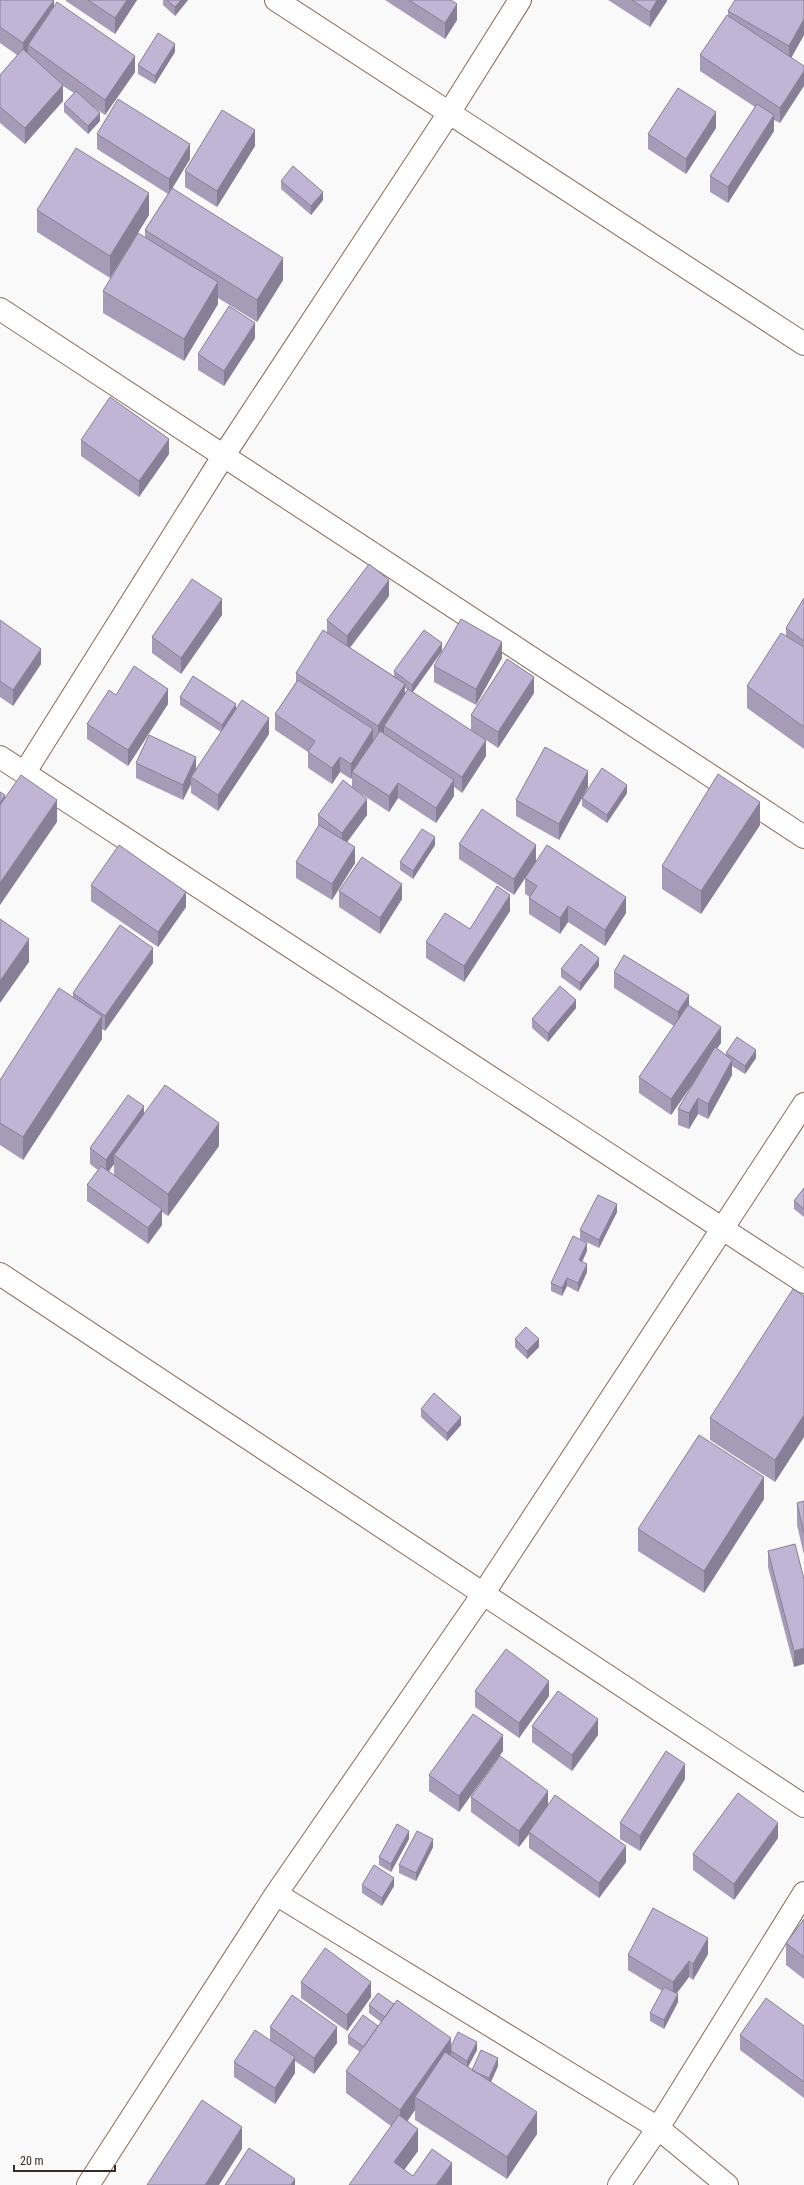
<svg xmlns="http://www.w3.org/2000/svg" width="804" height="2185" font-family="'Roboto Condensed',sans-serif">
  <rect width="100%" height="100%" fill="#f9f9f9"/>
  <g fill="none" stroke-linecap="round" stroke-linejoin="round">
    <g stroke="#8a6a59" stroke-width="24">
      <path id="minor" d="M276 0 804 344
        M0 309 804 837
        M0 757 804 1282
        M25 772 224 455 449 113 520 0
        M0 1274 804 1806
        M276 1894 658 2128 727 2185
        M88 2185 276 1894 483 1594 804 1104
        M619 2185 658 2128 804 1893"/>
    </g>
    <use href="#minor" stroke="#fff" stroke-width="22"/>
  </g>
  <path fill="#a69cb8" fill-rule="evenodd" d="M0 0 54 7 135 72 105 115 93 107 100 121 88 134 64 112V104L74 93 63 86V101L25 144 0 123V75L17 55 0 43Z
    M66 0H137L115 34 66 1Z
    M163 0H188L175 16 163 5Z
    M385 0H451L457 20 445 39Z
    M608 0H667V1L650 27Z
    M804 0V35L791 57 780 123 774 120V131L728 203 710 192V176L755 107 700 71V55L728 16V11Z
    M175 52 155 84 138 74V65Z
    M716 128 686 174 648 149V134Z
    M97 134 190 159 172 188 283 280 257 322 218 298V304L184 361 103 313V291L145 238V230L168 194 97 149Z
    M255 146 217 207 185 187V171Z
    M281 181 323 200 311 215 281 189Z
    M37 210 149 215 110 278 37 232Z
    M255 338 224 386 198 370V354Z
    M81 440 169 454 139 497 81 456Z
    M389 596 350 648 394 676V671L442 651 413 692 486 756 462 793 454 787V796L436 823 398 798 389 812 357 791 367 815 347 842 355 863 332 900 296 878V862L318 827V815L352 788V777L351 779 340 772 332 784 308 768V752L275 730V714L296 682V673L327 632V620ZM405 688 408 690 405 693Z
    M804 598V749L747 708V686L786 636V628Z
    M222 615 181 674 152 653V637Z
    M0 620 41 664 13 706 0 697Z
    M502 658 476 705 434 682V666Z
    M534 693 498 748 471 730V715Z
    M116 695 168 704 128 766 87 739V724Z
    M180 697 236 709 269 734 218 811 191 793V784L183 800 136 778V763L196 770 221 732 180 705Z
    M588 787 583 796 627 793 607 823 582 806V798L559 840 516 816V800Z
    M760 825 701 914 662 889V866Z
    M459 844 536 861 514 895 459 859Z
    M435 845 413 879 400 870V862Z
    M525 878 626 913 605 946 568 922 560 934 529 914V898L530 897 525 894Z
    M91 885 186 907 158 947 91 901Z
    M339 891 402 899 380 934 339 907Z
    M510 911 464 982 426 958V942L470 929Z
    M153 963 105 1031 102 1029V1039L23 1160 0 1145V1080L73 998V993Z
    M599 966 580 991 561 977V969Z
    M614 972 689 1005 721 1043 717 1048 726 1055V1053L756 1058 745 1074 732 1066V1075L708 1119 698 1114 689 1129 678 1125V1109L698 1076 671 1115 639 1093V1077L674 1026 614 988Z
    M576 1008 548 1042 532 1028V1019Z
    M144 1114 219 1146 168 1216 162 1212V1225L148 1244 87 1201V1185L98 1170 90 1164V1148ZM114 1164V1175L109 1171Z
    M804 1188V1217L794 1209V1201Z
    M617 1212 599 1248 580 1239V1230Z
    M587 1251 582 1262 587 1272 578 1292 567 1286 562 1296 551 1291V1283Z
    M804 1296V1437L775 1482 710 1440V1418Z
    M515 1339 539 1347 527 1359 515 1347Z
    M421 1409 461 1425 447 1441 421 1417Z
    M764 1499 704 1593 638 1551V1529Z
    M804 1501V1555L797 1525V1503Z
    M768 1551 804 1579 794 1667 768 1567Z
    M475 1691 549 1696 519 1738 475 1707Z
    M532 1726 598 1735 572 1771 532 1742Z
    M503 1751 459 1812 429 1791V1775Z
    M685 1779 640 1851 620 1839V1823Z
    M471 1797 548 1805 626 1862 599 1898 529 1848V1834L519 1847 471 1812Z
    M778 1838 734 1900 693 1870V1854Z
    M409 1839 391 1872 379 1865V1857Z
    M433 1847 416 1881 399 1873V1865Z
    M362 1885 394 1886 382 1906 362 1893Z
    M804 1919V1979L786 1965V1943Z
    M708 1954 693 1980 689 1977 677 1993 678 2002 664 2029 650 2021V2013L662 1991 628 1970V1955Z
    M301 1982 371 1997 347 2031 301 1998Z
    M369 2005 451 2046 477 2050 468 2067 472 2070 498 2066 491 2082 537 2134 507 2179 415 2120V2110L407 2121 418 2151 404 2169 413 2176 452 2185H349L391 2126 346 2093V2071L360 2052 348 2044V2036L378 2026 381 2022 369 2013Z
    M804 2026V2098L740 2050V2035Z
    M270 2027 337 2043 314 2074 295 2061V2073L275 2104 234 2077V2062L270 2040Z"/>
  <path fill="#877f96" d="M54 0V15L28 45V53L23 59V43Z
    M127 0H137L115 34V18Z
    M181 0H188L175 16V7Z
    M657 0H667V1L650 27V12Z
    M457 4V20L445 39V23Z
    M804 19V35L789 62V46Z
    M175 44V52L155 84V76Z
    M135 56V72L105 115V100Z
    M804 71V86L780 123V108Z
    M63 85V101L25 144V128Z
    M716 112V128L686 174V159Z
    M100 113V121L88 134V126Z
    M774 115V131L728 203V187Z
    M255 130V146L217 207V191Z
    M190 144V159L169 194V179Z
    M323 192V200L311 215V206Z
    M149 193V215L110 278V256Z
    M283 258V280L257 322V300Z
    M218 282V304L184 361V339Z
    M255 323V338L224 386V371Z
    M169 439V454L139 497V481Z
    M389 580V596L347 651V636Z
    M222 599V615L181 674V658Z
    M502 642V658L476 705V689Z
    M442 643V651L412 693V685Z
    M41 649V664L13 706V690Z
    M534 677V693L498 748V732Z
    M405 684V700L384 726V732L378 742V726Z
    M168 689V704L128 766V750Z
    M236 704V713L222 733V725Z
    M269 718V734L218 811V795Z
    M373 729V745L352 772V777L351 779V764Z
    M486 740V756L462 793V777Z
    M196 757V773L191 777V784L183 800V785Z
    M340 757V772L332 784V768Z
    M588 771V787L559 840V824Z
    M454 780V796L436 823V808Z
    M398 783V798L389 812V796Z
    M627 785V793L607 823V815Z
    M5 795V811L0 819V803Z
    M367 799V815L342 849V833Z
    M57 800V822L0 905V883Z
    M760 802V825L701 914V891Z
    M435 837V845L413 879V871Z
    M536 845V861L514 895V879Z
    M355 847V863L332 900V884Z
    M402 884V899L380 934V918Z
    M186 892V907L158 947V932Z
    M510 895V911L464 982V966Z
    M626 897V913L605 946V930Z
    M568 906V922L560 934V918Z
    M29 939V962L0 1003V981Z
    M153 948V963L105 1031V1016Z
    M599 958V966L580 991V983Z
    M689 995V1011L678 1028V1012Z
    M576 1000V1008L548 1042V1033Z
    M102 1016V1039L23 1160V1137Z
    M721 1027V1043L671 1115V1099Z
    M756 1050V1058L745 1074V1066Z
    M732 1060V1075L708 1119V1104Z
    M698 1098V1114L689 1129V1113Z
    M144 1106V1122L114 1155V1164L106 1175V1160Z
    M219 1123V1146L168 1216V1194Z
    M617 1204V1212L599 1248V1240Z
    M162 1209V1225L148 1244V1228Z
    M587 1243V1251L579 1268V1260Z
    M587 1264V1272L578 1292V1283Z
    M567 1278V1286L562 1296V1288Z
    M539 1339V1347L527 1359V1351Z
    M804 1415V1437L775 1482V1460Z
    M461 1417V1425L447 1441V1433Z
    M764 1477V1499L704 1593V1571Z
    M804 1648V1664L794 1667V1651Z
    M549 1681V1696L519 1738V1723Z
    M598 1719V1735L572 1771V1755Z
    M503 1735V1751L459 1812V1796Z
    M685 1764V1779L640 1851V1836Z
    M548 1791V1807L529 1832V1834L519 1847V1831Z
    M778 1823V1838L734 1900V1884Z
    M409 1831V1839L391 1872V1864Z
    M433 1839V1847L416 1881V1873Z
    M626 1846V1862L599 1898V1883Z
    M394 1878V1886L382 1906V1898Z
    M708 1938V1954L693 1980V1964Z
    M689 1961V1977L673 1998V1982Z
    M371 1982V1997L347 2031V2015Z
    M678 1994V2002L664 2029V2020Z
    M337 2027V2043L314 2074V2058Z
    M451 2038V2061L415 2097V2110L400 2132V2110Z
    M477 2042V2050L467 2069V2061Z
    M295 2057V2073L275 2104V2088Z
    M498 2058V2066L489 2086V2078Z
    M537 2112V2134L507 2179V2157Z
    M242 2127V2149L219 2185H205Z
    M418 2129V2151L394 2184V2162Z
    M452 2163V2185H436Z
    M295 2179V2185H291Z"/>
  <path fill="#c1b5d6" stroke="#877f96" d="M0 0H54L23 43 0 27Z
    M88 0H127L115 18Z
    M167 0H181L175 7Z
    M409 0H451L457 4 445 23Z
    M632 0H657L650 12Z
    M735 0H804V19L789 46 728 11Z
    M57 2 135 56 105 100 28 45Z
    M727 15 804 66V71L780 108 700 55Z
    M158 33 175 44 155 76 138 65Z
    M23 49 63 85 25 128 0 107V75Z
    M678 88 716 112 686 159 648 134Z
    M76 91 100 113 88 126 64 104Z
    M118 99 190 144 169 179 97 134Z
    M757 104 774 115 728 187 710 176Z
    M222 110 255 130 217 191 185 171Z
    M76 148 149 193 110 256 37 210Z
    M293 166 323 192 311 206 281 181Z
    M172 188 283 258 257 300 145 230Z
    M138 233 218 282 184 339 103 291Z
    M229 306 255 323 224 371 198 354Z
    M110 397 169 439 139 481 81 440Z
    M369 564 389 580 347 636 327 620Z
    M192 579 222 599 181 658 152 637Z
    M804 598V641L786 628Z
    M461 619 502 642 476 689 434 666Z
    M0 620 41 649 13 690 0 681Z
    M323 630 405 684 378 726 296 673Z
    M424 630 442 643 412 685 394 671Z
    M781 633 804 647V727L747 686Z
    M507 659 534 677 498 732 471 715Z
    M134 666 168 689 128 750 87 724 109 690 116 695Z
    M193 676 236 704 222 725 180 697Z
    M298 680 373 729 351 764 340 757 332 768 308 752 315 741 275 714Z
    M408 689 486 740 462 777 384 726Z
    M242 700 269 718 218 795 191 777Z
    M380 731 454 780 436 808 398 783 389 796 352 772Z
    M149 735 196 757 183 785 136 763Z
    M545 747 588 771 559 824 516 800Z
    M602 768 627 785 607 815 582 798Z
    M718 774 760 802 701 891 662 866Z
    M21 775 57 800 0 883V805Z
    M343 780 367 799 342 833 318 815Z
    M0 792 5 795 0 803Z
    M482 809 536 845 514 879 459 844Z
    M319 825 355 847 332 884 296 862Z
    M422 829 435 837 413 871 400 862Z
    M119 845 186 892 158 932 91 885Z
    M547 845 626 897 605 930 568 906 560 918 529 898 537 886 525 878Z
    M362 857 402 884 380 918 339 891Z
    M497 886 510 895 464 966 426 942 445 913 470 929Z
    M0 919 29 939 0 981Z
    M120 925 153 948 105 1016 73 993Z
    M581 944 599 958 580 983 561 969Z
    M624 955 689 995 678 1012 614 972Z
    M560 986 576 1000 548 1033 532 1019Z
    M59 988 102 1016 23 1137 0 1123V1080Z
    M688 1005 721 1027 671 1099 639 1077Z
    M737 1037 756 1050 745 1066 726 1053Z
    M715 1047 732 1060 708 1104 698 1098 689 1113 678 1109Z
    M165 1085 219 1123 168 1194 114 1155Z
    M128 1095 144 1106 106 1160 90 1148Z
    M101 1166 162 1209 148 1228 87 1185Z
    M804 1188V1209L794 1201Z
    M598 1195 617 1204 599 1240 580 1230Z
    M573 1236 587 1243 579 1260 587 1264 578 1283 567 1278 562 1288 551 1283Z
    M793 1289 804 1296V1415L775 1460 710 1418Z
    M526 1327 539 1339 527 1351 515 1339Z
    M434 1393 461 1417 447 1433 421 1409Z
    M699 1435 764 1477 704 1571 638 1529Z
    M804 1501V1533L797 1503Z
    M795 1544 804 1579V1648L794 1651 768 1551Z
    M506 1649 549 1681 519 1723 475 1691Z
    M558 1691 598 1719 572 1755 532 1726Z
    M473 1714 503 1735 459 1796 429 1775Z
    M666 1751 685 1764 640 1836 620 1823Z
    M500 1756 548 1791 519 1831 471 1797Z
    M738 1793 778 1823 734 1884 693 1854Z
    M555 1795 626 1846 599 1883 529 1832Z
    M397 1824 409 1831 391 1864 379 1857Z
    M417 1831 433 1839 416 1873 399 1865Z
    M374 1865 394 1878 382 1898 362 1885Z
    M653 1908 708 1938 693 1964 689 1961 673 1982 628 1955Z
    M804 1919V1957L786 1943Z
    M325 1948 371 1982 347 2015 301 1982Z
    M664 1987 678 1994 664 2020 650 2013Z
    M378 1993 394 2004 385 2017 369 2005Z
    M292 1995 337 2027 314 2058 270 2027Z
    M766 1998 804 2026V2082L740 2035Z
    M397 2000 451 2038 400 2110 346 2071Z
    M363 2015 378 2026 364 2047 348 2036Z
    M255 2030 295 2057 275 2088 234 2062Z
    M458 2032 477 2042 467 2061 451 2051V2046Z
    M481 2050 498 2058 489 2078 475 2072 472 2070Z
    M445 2052 537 2112 507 2157 415 2097Z
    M202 2100 242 2127 205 2185H147Z
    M399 2115 418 2129 394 2162 413 2176 432 2149 452 2163 436 2185H349Z
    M249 2148 295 2179 291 2185H225Z"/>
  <path d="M14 2165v6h101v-6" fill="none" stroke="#3a2c25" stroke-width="2"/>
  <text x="20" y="2165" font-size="12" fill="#3a2c25" stroke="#f9f9f9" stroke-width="3" paint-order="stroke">20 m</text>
</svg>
